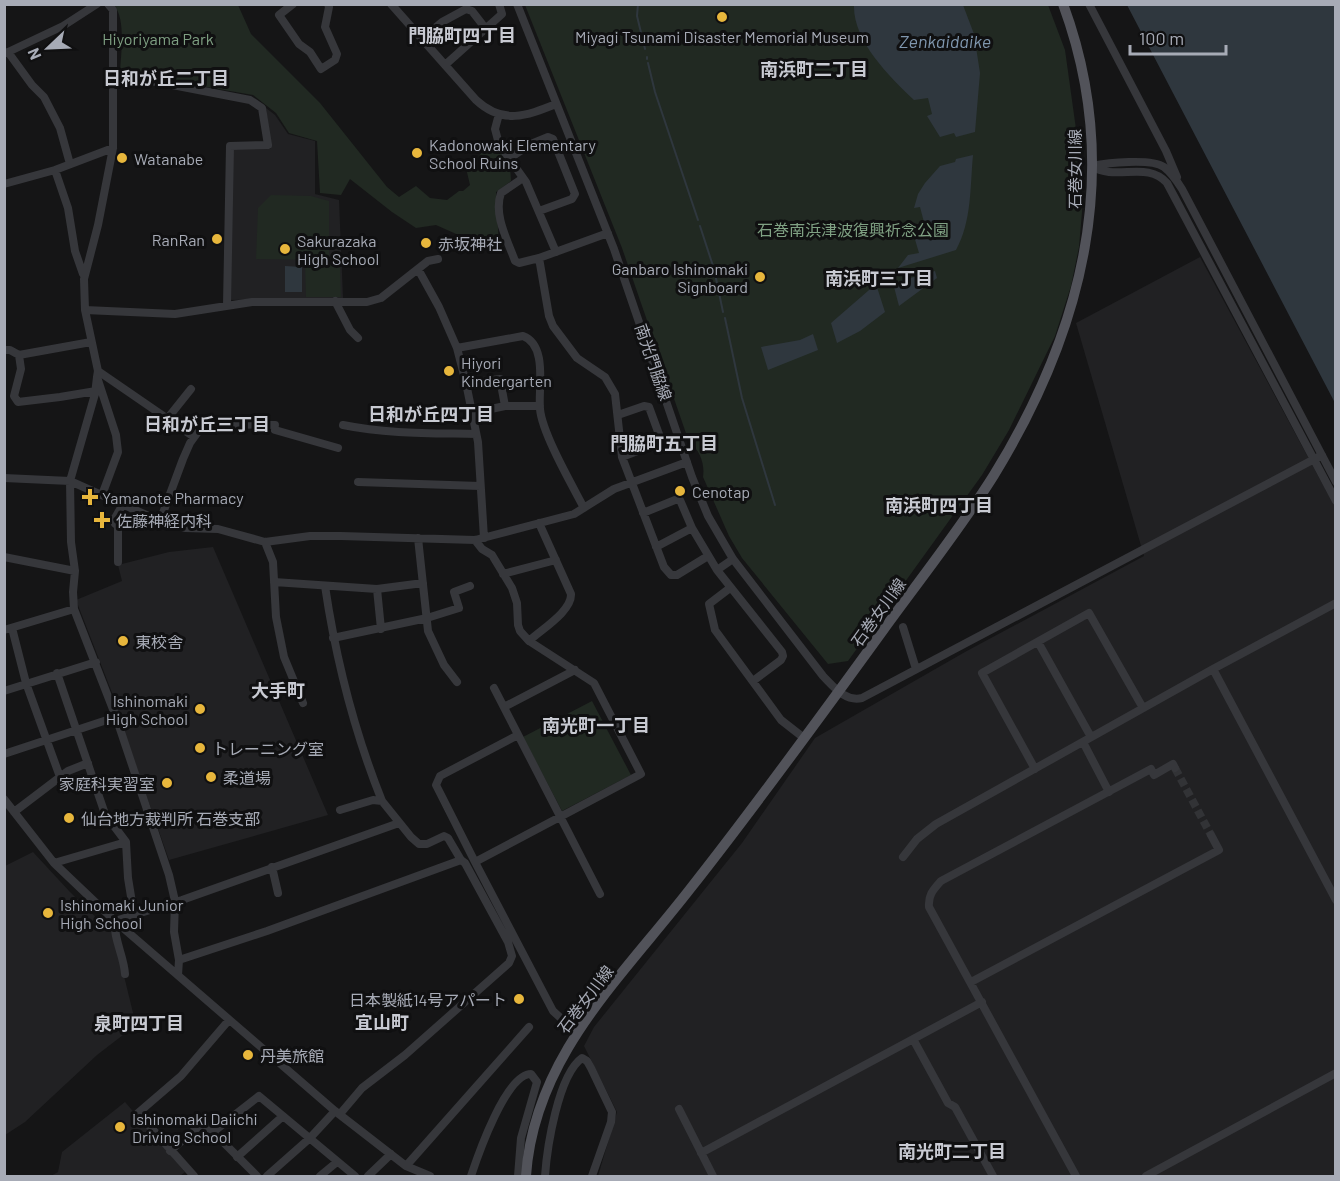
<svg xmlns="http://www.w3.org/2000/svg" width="1340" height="1181" font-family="Barlow,'Noto Sans JP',sans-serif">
  <rect width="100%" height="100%" fill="#151516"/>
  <path fill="#212123" d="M266 108 275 115 288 134 315 141V194L339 200 343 298 229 300 232 148 271 149Z
    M1200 257 1335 507V1176H598L617 1112 584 1046 594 1027 742 843 815 738 965 652 1144 556 1076 323Z
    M213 547 328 815 169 860 118 715 116 703 76 600 122 581 118 565 169 552Z
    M33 852 70 892 114 935 136 1025 97 1055 25 1122 5 1135V866Z
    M125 1102 185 1172 180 1176H51L58 1172 62 1152Z"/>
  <path fill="#212922" d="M114 5H238L251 34 320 103 387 187 399 197 416 186 430 198 447 200 459 191H463L470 185 466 168 493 142 510 166 511 181 496 192 499 247 490 249 436 225 416 228 392 212 350 179 341 195 320 193 317 141 289 133 276 113 253 95 120 72C121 53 126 19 114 5Z
    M525 5H1048L1065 50 1081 165 1082 212 1079 247 1071 286 1055 336 1009 430 982 475 848 661 828 664 742 558 729 536 703 477C705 464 700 450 689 442L622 248Z
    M271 195 311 196 329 201V260L256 259 258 208Z
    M305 264H340L341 297H306Z
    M592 701 631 775 562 811 523 737Z"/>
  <path fill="#2f373e" d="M854 5H963L974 34 980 73 975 132 956 137 954 133 940 137 927 116 932 114 928 98 914 100C889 76 853 41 854 5Z
    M1127 5H1335V403Z
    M973 155C970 187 972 221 956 250L898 268 908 255 919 253 914 236H911L912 229 925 226 920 207 914 208 918 194 925 183 940 166 955 162 956 159Z
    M285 266 302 267V292H285Z
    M935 271 937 278 899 306 893 283Z
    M876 284 885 312 860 331 837 343 831 323Z
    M813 334 818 350 768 370 761 347 800 340Z"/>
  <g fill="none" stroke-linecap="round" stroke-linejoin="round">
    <path stroke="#2f373e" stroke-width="2" d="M638 4 637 16 645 49
      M647 57V59
      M648 63 655 92 698 220
      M700 226 714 269 723 312
      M725 318 742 398 775 505"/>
    <path stroke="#323336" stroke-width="8" stroke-dasharray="8 4" stroke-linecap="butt" d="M1175 768 1211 835"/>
    <path stroke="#36373b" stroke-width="8" d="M108 4 113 10V148L98 225 84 279 85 310 98 371 97 377 95 394 70 481 71 542 75 571 73 592 74 609 116 717 169 875 175 901 174 932 179 960 178 975
      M293 4 279 15 299 44 310 52 321 69 335 60 337 54 325 27 329 7 328 4
      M391 4 476 100C503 125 526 116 556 104
      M517 4 614 249 692 477 708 516 733 559 823 676C834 687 845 702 862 698L1322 455
      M1089 4 1166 151 1177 177
      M422 39 442 22 466 9 472 11 486 29
      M8 52 32 85 44 97 60 128 70 164
      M6 53 63 26 97 4
      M445 65 502 14 499 4
      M114 76 157 82 250 100 262 108 268 145 230 146 227 305
      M499 114 495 129 499 144 526 182 556 252
      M510 158 531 144 548 137 553 139 575 194 572 199 539 211
      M1092 166C1115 182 1147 160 1167 183L1336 501
      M1092 166C1107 163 1151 158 1164 167 1172 173 1177 181 1182 189L1336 482
      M55 170 68 208 75 251 83 274
      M523 178 501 193C493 215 508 241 515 261L519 263 539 258 608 233
      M4 184 55 170 113 148
      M539 258 549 316 553 326 577 358 605 377 615 394 622 457 664 567 671 575H677L708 556
      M418 269 439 307 457 348 466 383 478 442 484 538
      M335 301 350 330 358 338
      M85 310 175 314 252 302H367L381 298 428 261 438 259
      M457 348 523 336C548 345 538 389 540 409 542 433 572 485 584 508
      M4 350H10L19 355 91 342
      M19 355 21 369 14 396 18 402 60 397 96 391
      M98 371 194 437
      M98 380 116 435 118 452 102 495
      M466 383 500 379 505 406
      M472 413 505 406H540
      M618 415 644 406 649 407 660 437 658 443 622 457
      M167 419 191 389
      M343 425C387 434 432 433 476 434
      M275 430 338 448
      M4 478 70 481 160 521 185 528 218 529 265 542 310 536H341L475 540 574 514 614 489 687 462
      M358 482 480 486
      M643 513 675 500H680L692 528 717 570 782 652 783 656 781 660 753 681
      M160 521 183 459 190 443 198 432 209 424 275 425
      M418 538 428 631 444 665 457 682
      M475 540 482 549 492 555 512 588 517 603 518 625 520 631 529 641 594 683 641 774 475 862 436 785 440 776 518 735
      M265 542 273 562 276 617 284 657 303 703
      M656 547 692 528
      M4 557 75 571
      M118 562V525L115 524V518L123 504
      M717 570 733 559
      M503 574 556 560
      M274 582 377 589 423 583
      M325 586C336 660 354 731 382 801
      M730 588 709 604 715 630 781 720 804 738
      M377 589 381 629
      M903 627 916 669
      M12 628 26 683 60 777
      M4 630 74 609
      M333 638 427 618 459 608 454 592 470 586
      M529 641C542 629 572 611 571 594L539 523
      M1038 642 1091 737
      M1213 669 1336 900
      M57 673 105 814 126 842 128 878 134 915 115 921C113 938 124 956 125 974
      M494 688 600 894
      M4 691 96 662
      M504 707 575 670
      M1083 742 1109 792
      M4 754 116 717
      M1035 769 982 673 1089 613 1143 708
      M4 799 54 863 115 921 335 1111 406 1166 430 1176
      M340 810 373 800 382 801 411 837 419 844H427L444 836 448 838 461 860 465 863 508 942 512 956 509 963 405 1055 362 1088 340 1114
      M14 812 68 771 88 763
      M903 857 917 839 936 824 1213 669 1336 603
      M475 862 553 1011 576 1032
      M54 863 126 842
      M272 867 278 893
      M134 915 182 900 399 823
      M179 960 267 931 461 860
      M971 982 1219 850 1211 835
      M913 1039 948 1103 955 1107 993 1176
      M679 1109 713 1176
      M170 1151 203 1123 213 1132
      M701 1153 982 1002
      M237 1157 283 1116
      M406 1166 529 1027
      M194 1176 138 1113 181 1076 229 1020
      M257 1176 213 1132 259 1096 355 1176
      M267 1176 310 1138 335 1111
      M320 1176 337 1162
      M368 1176 391 1154
      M471 1176C478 1155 506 1074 531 1074L537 1082 521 1138 518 1176
      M545 1176C547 1148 558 1075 582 1058L587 1061 591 1068 612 1112 611 1122 592 1176
      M1076 1176 929 907C928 895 933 890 941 881L1151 769 1154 775 1173 764 1175 768
      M1146 1176 1336 1073"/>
    <path stroke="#52535a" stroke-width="10" d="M526 1176C534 1057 621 978 690 889 757 804 821 716 884 629 921 578 961 528 994 475 1083 330 1124 169 1063 4"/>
  </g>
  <g fill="#e7b63c" stroke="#101011" stroke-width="2">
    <circle cx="722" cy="17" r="6"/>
    <circle cx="417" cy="153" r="6"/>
    <circle cx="122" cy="158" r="6"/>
    <circle cx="217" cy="239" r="6"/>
    <circle cx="426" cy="243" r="6"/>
    <circle cx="285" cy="249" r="6"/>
    <circle cx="760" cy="277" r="6"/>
    <circle cx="449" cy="371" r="6"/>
    <circle cx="680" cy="491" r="6"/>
    <path d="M87 488h6v6h6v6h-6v6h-6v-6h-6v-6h6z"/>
    <path d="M99 511h6v6h6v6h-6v6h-6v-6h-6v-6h6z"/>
    <circle cx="123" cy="641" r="6"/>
    <circle cx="200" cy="709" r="6"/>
    <circle cx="200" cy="748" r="6"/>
    <circle cx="211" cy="777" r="6"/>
    <circle cx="167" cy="783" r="6"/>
    <circle cx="69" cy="818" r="6"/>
    <circle cx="48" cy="913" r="6"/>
    <circle cx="519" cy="999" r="6"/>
    <circle cx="248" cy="1055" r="6"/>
    <circle cx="120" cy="1127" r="6"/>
  </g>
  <g text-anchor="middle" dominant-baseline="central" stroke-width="6" stroke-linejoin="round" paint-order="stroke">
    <g font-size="16" fill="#a7abb6" stroke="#101011" text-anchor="start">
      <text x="722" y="36" text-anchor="middle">Miyagi Tsunami Disaster Memorial Museum</text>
      <text x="429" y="144">Kadonowaki Elementary<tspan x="429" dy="18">School Ruins</tspan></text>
      <text x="134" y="158">Watanabe</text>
      <text x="205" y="239" text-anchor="end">RanRan</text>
      <text x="297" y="240">Sakurazaka<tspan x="297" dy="18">High School</tspan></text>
      <text x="438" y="243">赤坂神社</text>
      <text x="748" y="268" text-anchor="end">Ganbaro Ishinomaki<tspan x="748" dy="18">Signboard</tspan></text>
      <text x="461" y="362">Hiyori<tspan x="461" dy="18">Kindergarten</tspan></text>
      <text x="692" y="491">Cenotap</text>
      <text x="102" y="497">Yamanote Pharmacy</text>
      <text x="116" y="520">佐藤神経内科</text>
      <text x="135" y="641">東校舎</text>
      <text x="188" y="700" text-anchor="end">Ishinomaki<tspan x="188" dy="18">High School</tspan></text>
      <text x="212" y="748">トレーニング室</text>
      <text x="223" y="777">柔道場</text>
      <text x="155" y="783" text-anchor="end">家庭科実習室</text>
      <text x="81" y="818">仙台地方裁判所 石巻支部</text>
      <text x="60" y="904">Ishinomaki Junior<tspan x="60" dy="18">High School</tspan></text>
      <text x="507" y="999" text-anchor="end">日本製紙14号アパート</text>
      <text x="260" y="1055">丹美旅館</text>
      <text x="132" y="1118">Ishinomaki Daiichi<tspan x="132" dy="18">Driving School</tspan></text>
    </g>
    <g font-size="16" fill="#7fa083" stroke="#101011">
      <text x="158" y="38">Hiyoriyama Park</text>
      <text x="853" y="229">石巻南浜津波復興祈念公園</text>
    </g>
    <g font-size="16" fill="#a7abb6" stroke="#101011">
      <text transform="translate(1074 169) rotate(-90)">石巻女川線</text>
      <text transform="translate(654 362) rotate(71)">南光門脇線</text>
      <text transform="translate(878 612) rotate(-54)">石巻女川線</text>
      <text transform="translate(585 999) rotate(-53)">石巻女川線</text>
    </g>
    <g font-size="18" font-weight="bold" fill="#c8cad2" stroke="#101011">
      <text x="462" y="35">門脇町四丁目</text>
      <text x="814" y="69">南浜町二丁目</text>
      <text x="166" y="78">日和が丘二丁目</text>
      <text x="879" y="278">南浜町三丁目</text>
      <text x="431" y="414">日和が丘四丁目</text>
      <text x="207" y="424">日和が丘三丁目</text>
      <text x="664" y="443">門脇町五丁目</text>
      <text x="939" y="505">南浜町四丁目</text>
      <text x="278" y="690">大手町</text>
      <text x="596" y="725">南光町一丁目</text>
      <text x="382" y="1022">宜山町</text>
      <text x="139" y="1023">泉町四丁目</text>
      <text x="952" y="1151">南光町二丁目</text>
    </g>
    <g font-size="18" font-style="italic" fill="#8097af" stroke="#101011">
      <text x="945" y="41">Zenkaidaike</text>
    </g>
  </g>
  <rect width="1340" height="1181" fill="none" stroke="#a7abb6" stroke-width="12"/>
  <g transform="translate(48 48) rotate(247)" stroke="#101011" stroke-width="4.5" paint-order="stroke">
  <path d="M0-4.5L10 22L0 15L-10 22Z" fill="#a7abb6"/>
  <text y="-9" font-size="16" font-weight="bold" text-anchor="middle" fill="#a7abb6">N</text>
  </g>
  <path d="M1130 45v9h96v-9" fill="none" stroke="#a7abb6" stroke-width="3"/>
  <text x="1139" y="45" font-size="18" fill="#a7abb6" stroke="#101011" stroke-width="4.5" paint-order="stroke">100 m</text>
</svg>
